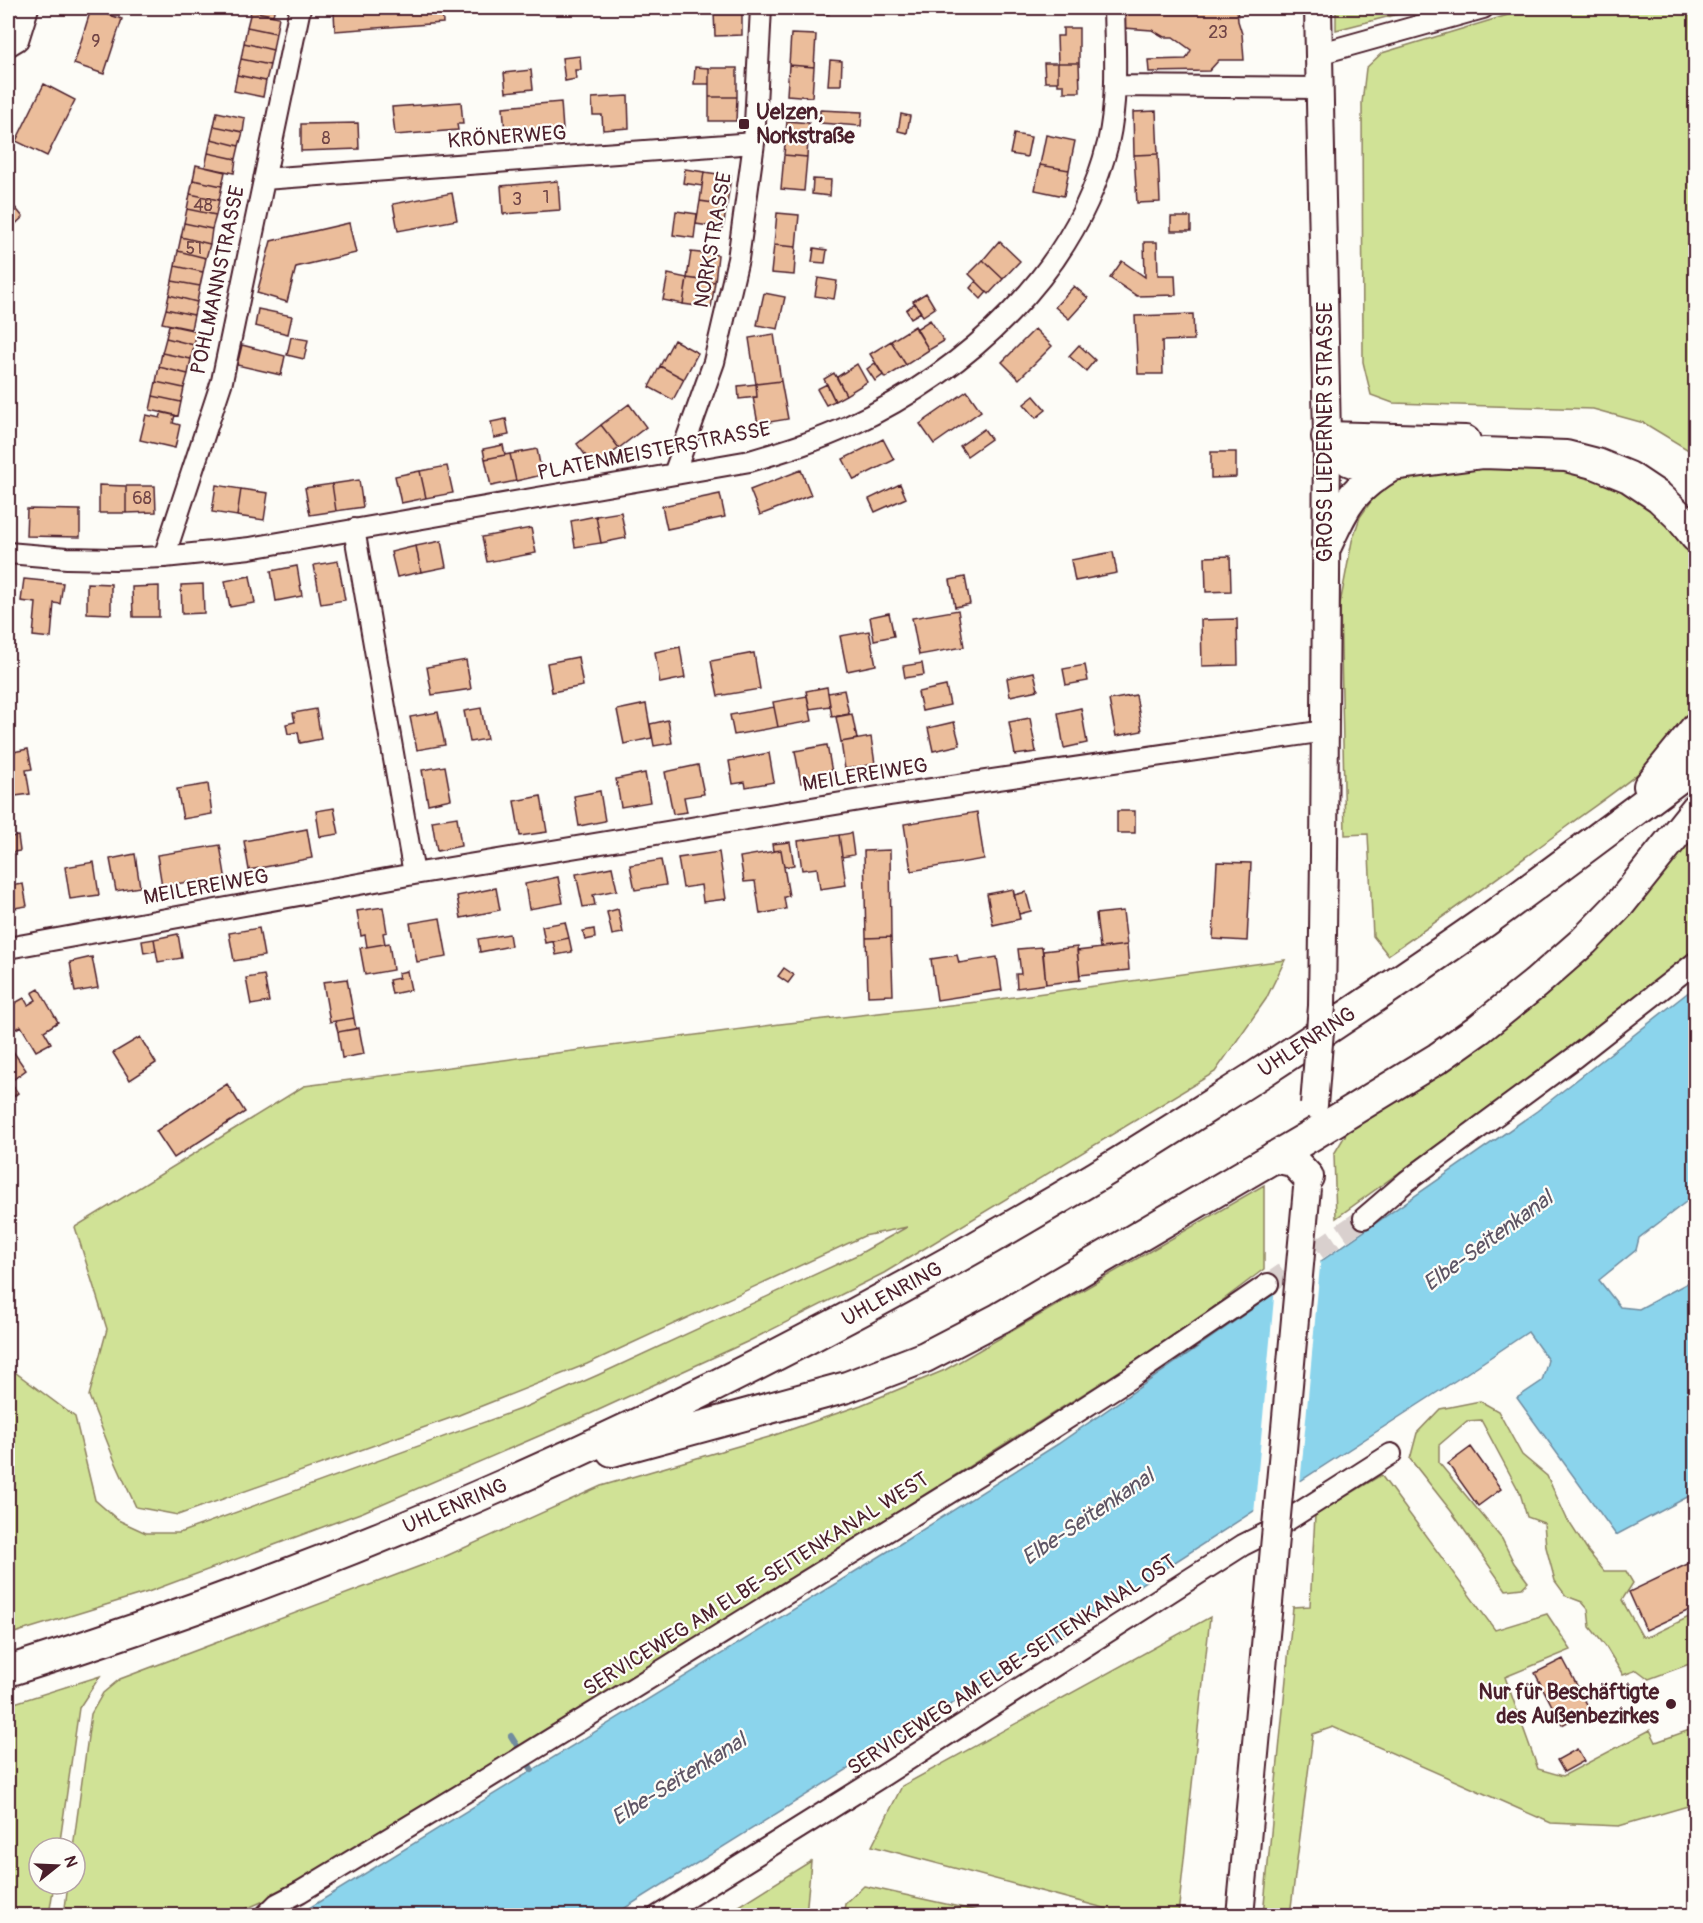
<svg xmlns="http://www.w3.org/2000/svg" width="1703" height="1923" font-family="Pangolin,sans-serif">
  <rect width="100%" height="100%" fill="#fdfcf7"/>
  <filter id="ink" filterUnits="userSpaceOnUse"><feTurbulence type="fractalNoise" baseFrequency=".0167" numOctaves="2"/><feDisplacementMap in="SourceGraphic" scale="12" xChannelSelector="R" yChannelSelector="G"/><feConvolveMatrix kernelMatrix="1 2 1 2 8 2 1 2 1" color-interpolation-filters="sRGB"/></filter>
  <g filter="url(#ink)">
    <path fill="#d0e296" stroke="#8d8060" stroke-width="1.5" d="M449 8H592L449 15Z
      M1336 8H1422L1336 30Z
      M1531 8H1695V454L1644 423 1593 409 1393 403 1371 395 1363 362 1362 103 1366 68 1382 53Z
      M1571 466 1651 502 1684 542 1695 560V702C1672 759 1613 791 1566 827 1507 871 1448 914 1388 955L1373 936 1368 834 1345 835 1340 604 1352 541 1360 517 1377 493 1399 479 1459 467Z
      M1695 831V950L1572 1048 1336 1218 1334 1154 1346 1134 1366 1114 1448 1066 1558 985 1614 928Z
      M1285 960 1266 999 1215 1072 884 1273 749 1341 590 1414 363 1512 148 1592 8 1635V1367L75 1417 95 1500 118 1520 146 1533H179L523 1408 598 1375 859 1254 907 1227 864 1236 587 1364 459 1415 178 1515 136 1507 114 1459 89 1396 107 1329 75 1227 304 1086 780 1024 977 1002Z
      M1264 1185V1269L1178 1334 536 1741 298 1886 232 1915 64 1916 68 1884H75V1848H73L91 1714 103 1693 120 1679 444 1557 601 1486 769 1437 861 1405 945 1370Z
      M1480 1401 1498 1411 1522 1455 1547 1476 1567 1519 1587 1550 1604 1571H1626L1633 1583 1622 1600 1642 1636H1650L1695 1614V1662L1649 1679 1637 1670 1623 1675 1606 1647 1590 1627 1588 1609 1582 1602 1566 1596 1555 1581 1546 1547 1544 1523 1527 1517 1520 1493 1481 1420 1467 1421 1439 1445V1463L1502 1539 1514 1563 1528 1582 1522 1588 1506 1590 1451 1511 1410 1459 1417 1433 1440 1409Z
      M1381 1475 1495 1630 1547 1614 1571 1650 1505 1677 1538 1769 1563 1776 1650 1730 1656 1742 1695 1728V1804L1619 1826 1551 1823 1333 1727 1313 1734 1290 1915H1263L1293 1607 1310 1606 1315 1515Z
      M1210 1617 1178 1915H1130L872 1846 902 1786Z
      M100 1676 79 1708 59 1848H39V1884H54L49 1915H8V1705Z
      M811 1861 806 1915H725Z
      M864 1886 982 1912 994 1915H843L845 1904Z"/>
    <path fill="#8bd4ec" stroke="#718c9f" stroke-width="1.5" d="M1695 987V1195L1639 1238 1636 1250 1599 1280 1620 1307 1639 1309 1695 1279V1493L1616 1535 1517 1398 1542 1381 1548 1360 1528 1332 1464 1375 1056 1639 614 1915 296 1916 903 1542 1058 1444 1537 1111Z"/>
    <path fill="#fdfcf7" d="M1321 1255 1300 1485 1254 1514 1275 1287Z"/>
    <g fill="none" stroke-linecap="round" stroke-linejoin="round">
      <path stroke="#718c9f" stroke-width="6" d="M511 1736 532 1770"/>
    </g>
    <path fill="#ebbd9b" stroke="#4a1f2b" stroke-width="1.5" d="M245 8H275L273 15 244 10Z
      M390 8H442L443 23 335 31 334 12Z
      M714 8H742V11L714 12Z
      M797 8H829V14H797Z
      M1169 8H1237L1238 21 1242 34 1244 60H1219L1209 71 1149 72 1148 60 1186 59 1191 50 1173 37H1164L1152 30 1124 28 1122 14 1135 9Z
      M91 9 122 19 104 74 74 64Z
      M251 11 279 17 276 33 247 27Z
      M742 11V35L715 36 714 12Z
      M247 27 276 33 273 50 244 43Z
      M1063 28H1079V63H1058L1057 36H1063Z
      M791 34 816 35 814 67 789 65Z
      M244 43 273 50 270 65 241 59Z
      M580 56 581 70H575L576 79 565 81 562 58Z
      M241 59 270 65 266 81 237 75Z
      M830 60 842 61 841 85H828Z
      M1044 63H1058V82H1045Z
      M1058 63H1079L1080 92H1064V85H1058Z
      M789 65 814 67 812 97 787 95Z
      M695 67 709 68V84H694Z
      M709 68H737V97H709Z
      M531 70 533 89 506 92 504 73Z
      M237 75 266 81 263 97 234 91Z
      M44 84 75 100 47 156 16 141Z
      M628 96 629 128 603 130 602 115H593L592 98Z
      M709 97H737L736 121H709Z
      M461 102 463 124H457L458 130 395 135 392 107Z
      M561 102 563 130 505 134 503 107Z
      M820 110 862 112 861 126 820 123Z
      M1156 111 1158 154 1134 155 1133 112Z
      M217 112 245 118 243 132 214 126Z
      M901 114 910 116 907 133 898 131Z
      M787 121 809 123 807 157 784 155Z
      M358 123 359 149 301 151V124Z
      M214 126 243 132 239 146 211 139Z
      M1014 134 1031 137 1027 157 1010 154Z
      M1046 135 1075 141 1069 170 1040 165Z
      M211 139 239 146 236 159 208 153Z
      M208 153 236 159 234 173 205 167Z
      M1158 154 1160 202 1137 203 1134 155Z
      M784 155 807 157 804 191 781 189Z
      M196 165 225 172 222 186 193 180Z
      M1040 165 1069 170 1064 196 1035 190Z
      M685 169 704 172 702 186 683 183Z
      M704 172 731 176 727 205 700 201Z
      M813 179 831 180 830 196 812 194Z
      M193 180 222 186 219 200 190 194Z
      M558 181 560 210 503 214 501 186Z
      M452 193 457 220 398 231 393 204Z
      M190 194 219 200 216 215 187 209Z
      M8 199 23 217 8 231Z
      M700 201 727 205 723 228 696 224Z
      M187 209 216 215 212 229 184 223Z
      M676 211 697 214 694 238 673 235Z
      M777 213 799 215 796 247 774 245Z
      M1171 217H1191V231H1171Z
      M184 223 212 229 210 244 181 237Z
      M349 223 356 253 296 267 287 302 257 293 271 241Z
      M181 237 210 244 206 258 178 251Z
      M999 241 1020 261 1003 279 983 260Z
      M1144 242H1157L1158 275H1175L1176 295 1137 296 1110 278 1122 261 1145 277Z
      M774 245 796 247 794 275 771 273Z
      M814 248 827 250 825 263 812 262Z
      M178 251 206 258 203 272 175 266Z
      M691 252 718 255 715 282 687 278Z
      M983 260 1003 279 989 294 969 274Z
      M175 266 203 272 200 286 172 281Z
      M668 274 687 278 683 304 663 300Z
      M687 278 715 282 711 308 683 304Z
      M818 278 837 281 834 299 815 296Z
      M172 281 200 286 197 302 169 295Z
      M976 281 987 292 981 299 970 288Z
      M1074 286 1088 298 1069 319 1055 307Z
      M764 293 785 297 778 329 757 325Z
      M926 293 935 308 923 316 913 301Z
      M169 295 197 302 194 315 166 309Z
      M915 303 921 312 911 318 906 310Z
      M166 309 194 315 191 329 162 323Z
      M258 309 292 316 288 334 255 326Z
      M1193 314 1194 340 1162 341 1163 374H1138L1135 316Z
      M930 320 944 341 929 350 916 329Z
      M169 325 197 331 194 345 166 338Z
      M915 326 929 350 906 365 891 341Z
      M1035 329 1052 346 1019 379 1002 362Z
      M774 334 781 381 756 384 749 338Z
      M291 337 308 340 304 359 287 355Z
      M166 338 194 345 191 359 162 353Z
      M674 340 698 353 684 379 660 366Z
      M891 341 906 365 885 378 870 354Z
      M242 345 285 356 281 375 237 365Z
      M1079 345 1095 360 1086 371 1069 356Z
      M162 353 191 359 188 374 159 367Z
      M875 363 883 375 875 381 867 369Z
      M857 364 867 382 846 395 837 377Z
      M660 366 684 379 673 400 649 387Z
      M159 367 188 374 184 388 156 382Z
      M834 373 846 395 835 401 824 379Z
      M781 381 788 419 758 424 753 397H757L756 384Z
      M156 382 184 388 181 402 153 396Z
      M756 384 757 397 739 399 738 386Z
      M827 384 835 401 826 405 817 389Z
      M967 391 981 411 934 444 920 424Z
      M153 396 181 402 178 416 150 410Z
      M1034 396 1046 410 1036 418 1024 404Z
      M629 404 646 427 619 448 601 425Z
      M162 412 175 415 173 423 180 425 175 448 140 440 146 415 160 418Z
      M506 419 509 435 494 438 491 422Z
      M601 425 619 448 594 467 577 444Z
      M984 429 991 439 967 456 960 446Z
      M883 439 894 460 854 480 843 459Z
      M503 445 505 455 485 459 483 449Z
      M537 449 542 475 516 481 510 454Z
      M1211 452H1236V477L1211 478Z
      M510 454 516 481 491 486 485 459Z
      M447 466 453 493 426 498 420 471Z
      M801 470 811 495 760 515 750 490Z
      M420 471 426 498 401 503 395 476Z
      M359 480 363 507 336 511 332 484Z
      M332 484 336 511 310 515 305 488Z
      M900 484 906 498 875 512 869 499Z
      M99 485 126 486V513H99Z
      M216 485 241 489 237 516 212 512Z
      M126 486H155L156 512 126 513Z
      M241 489 268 493 264 520 237 516Z
      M720 494 725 517 667 529 662 506Z
      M27 509 80 510V537L26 536Z
      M621 512 626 538 601 543 596 516Z
      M596 516 601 543 575 547 571 521Z
      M531 528 536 553 487 562 482 537Z
      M441 541 446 567 421 572 416 546Z
      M416 546 421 572 397 577 391 552Z
      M1113 552 1117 573 1075 581 1071 560Z
      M1230 556 1231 591 1206 592 1205 557Z
      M338 561 345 600 321 604 314 565Z
      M297 566 302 596 276 601 271 571Z
      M250 576 255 603 230 607 225 581Z
      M965 577 970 604 955 607 950 580Z
      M24 579 63 583 60 604 54 603 51 638 33 636 36 603 21 601Z
      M87 583 111 584V614L87 613Z
      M203 584 204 613 182 614 181 585Z
      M159 586V617H133L132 587Z
      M958 610 964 647 919 655 912 618Z
      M889 613 894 636 874 640 870 617Z
      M1237 619 1238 665 1202 666 1201 620Z
      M869 631 876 665 847 671 840 636Z
      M680 647 685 678 660 683 655 652Z
      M754 653 760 689 718 696 711 661Z
      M578 657 583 686 552 692 547 663Z
      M466 660 471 689 432 695 427 667Z
      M922 663 924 675 905 678 903 666Z
      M1085 665 1088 681 1066 685 1063 669Z
      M1034 672 1038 690 1010 696 1007 678Z
      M946 686 950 705 922 711 918 692Z
      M827 687 830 706 810 709 806 691Z
      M844 690 849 714 832 717 828 693Z
      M1136 695 1142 731 1116 736 1109 700Z
      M807 696 812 721 778 727 773 702Z
      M646 704 652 738 624 744 617 710Z
      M774 707 778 727 734 735 730 715Z
      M481 708 487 739 470 742 464 711Z
      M1081 708 1087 743 1064 748 1058 713Z
      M316 709 321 739 300 743 298 732 288 734 286 724 295 722 293 713Z
      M438 712 445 745 417 750 410 717Z
      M852 714 857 739 841 742 836 717Z
      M1030 718 1036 752 1015 755 1009 722Z
      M668 720 672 743 654 746 650 724Z
      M954 722 960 745 933 751 928 728Z
      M871 737 875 764 845 769 841 742Z
      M827 745 833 778 801 783 795 751Z
      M28 749 32 769 26 770 30 794 8 797V753Z
      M769 753 774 782 746 787 745 782 733 784 729 761Z
      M698 765 704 794 684 797 687 812 673 814 665 772Z
      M445 766 451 799 428 804 422 770Z
      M645 773 650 802 621 807 616 779Z
      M208 784 212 814 183 819 177 789Z
      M600 791 605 821 579 826 574 796Z
      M541 796 547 832 520 836 514 801Z
      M334 808 339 834 320 837 316 811Z
      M1117 811H1135V833H1117Z
      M977 812 984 859 911 871 904 824Z
      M457 817 461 846 437 851 432 821Z
      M307 829 312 858 249 870 244 841Z
      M851 833 854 855 842 857 839 835Z
      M839 835 846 885 820 889 817 868 802 870 798 841Z
      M18 836 20 851 8 853V837Z
      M790 842 794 865 784 867 781 850 773 851 772 844Z
      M220 845 226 881 203 885 202 880 162 886 157 855Z
      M781 850 789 896 784 897 786 909 760 914 755 881 744 882 740 857Z
      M890 850 891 937 866 938 864 851Z
      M719 852 726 899 703 902 701 885 683 888 678 858Z
      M135 854 140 887 116 891 110 859Z
      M661 860 666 885 635 890 630 865Z
      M94 862 99 895 70 899 65 867Z
      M1217 862 1251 863 1247 941 1213 939Z
      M612 867 617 890 593 895 595 905 583 907 576 874Z
      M558 877 563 903 529 909 525 884Z
      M23 884 27 906 8 909V886Z
      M496 888 500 910 461 918 457 896Z
      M1013 889 1020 919 993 925 987 894Z
      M1026 892 1031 911 1019 914 1014 895Z
      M383 907 387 932 383 933 385 944 367 947 365 935 361 936 357 911Z
      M618 909 623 933 612 935 607 912Z
      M1123 911 1127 945 1100 948 1096 914Z
      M440 918 447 957 417 962 410 923Z
      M565 922 569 938 545 943 542 926Z
      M259 928 264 956 234 961 229 933Z
      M594 929 595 938 585 940 583 931Z
      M178 934 182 958 158 962 154 939Z
      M509 934 511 946 480 952 478 939Z
      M891 937 893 995 868 996 866 938Z
      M569 938 572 952 556 955 553 941Z
      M154 939 156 951 144 953 142 941Z
      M389 943 393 970 365 975 360 948Z
      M1127 945 1129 970 1080 975 1077 951Z
      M1042 947 1046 984 1017 988 1016 974H1021L1018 949Z
      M1077 947 1080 980 1046 984 1043 951Z
      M957 955 959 963 997 957 1002 990 937 1000 931 959Z
      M92 957 98 988 75 992 70 962Z
      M784 968 794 975 788 983 778 976Z
      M407 971 411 990 392 994 389 980 399 978 398 973Z
      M264 975 269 1002 251 1005 246 978Z
      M347 979 354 1018 330 1022 323 982Z
      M39 989 58 1022 44 1031 51 1043 36 1051 21 1026 16 1029 8 1015V1007L24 998 28 1005 36 1000 32 993Z
      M354 1018 356 1029 338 1032 335 1021Z
      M359 1028 364 1054 342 1058 338 1032Z
      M140 1037 156 1063 130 1080 113 1053Z
      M8 1044 26 1070 10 1082 18 1093 8 1101Z
      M227 1084 245 1112 174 1158 156 1131Z
      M1471 1447 1501 1489 1478 1506 1448 1464Z
      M1696 1560V1607L1646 1630 1629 1592Z
      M1563 1659 1590 1710 1562 1725 1535 1673Z
      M1577 1749 1584 1761 1564 1772 1557 1760Z"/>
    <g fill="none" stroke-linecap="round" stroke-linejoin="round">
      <path stroke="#d9d0ce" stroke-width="20" stroke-dasharray="20 10" stroke-linecap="butt" d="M1268 1284 1364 1218"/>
      <g stroke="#4a1f2b" stroke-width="24">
        <path id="minor" d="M8 46 18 40 28 8
          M1318 54 1483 8
          M1115 86 1319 88
          M264 179 754 143
          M674 474 714 362 738 259 754 143 761 8
          M354 529 414 874
          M8 553 67 558 115 559 164 557 250 548 750 461C784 451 817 441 849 426 966 371 1076 273 1108 143 1118 99 1115 53 1114 8
          M164 557 222 381 300 8
          M8 948 414 874 890 795 1325 731
          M1364 1218 1407 1181 1575 1057 1696 962
          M265 1916 277 1904 300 1892 467 1791 1012 1454 1133 1376 1268 1284
          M658 1916 884 1775 1243 1545 1269 1532 1391 1454"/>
      </g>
      <g stroke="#4a1f2b" stroke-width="30">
        <path id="major" d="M1318 8 1327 437 1324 856
          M1240 1916 1271 1581"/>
      </g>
      <g stroke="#4a1f2b" stroke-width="34">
        <path id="highway" d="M1327 437 1350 461 1363 466 1393 465 1483 453 1566 456 1597 464 1629 477 1659 497 1678 515 1696 537
          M1327 437 1465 441
          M1327 544C1346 503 1352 489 1393 465
          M1649 786 1696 728
          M1274 1157 1293 1161 1308 1177
          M612 1451 847 1387 925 1357 1000 1318 1312 1135 1438 1058 1479 1029 1535 984 1584 941 1620 904 1696 809
          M8 1671C390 1552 755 1382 1097 1176 1150 1144 1201 1111 1253 1078 1331 1027 1409 975 1486 921 1556 870 1626 817 1696 765"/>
      </g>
      <use href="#minor" stroke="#fdfcf7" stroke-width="20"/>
      <use href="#major" stroke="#fdfcf7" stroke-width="26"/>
      <use href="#highway" stroke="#fdfcf7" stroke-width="30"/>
      <g stroke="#4a1f2b" stroke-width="30" stroke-linecap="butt">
        <path id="major-bridge" d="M1314 1105 1322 1006 1324 856
          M1271 1581 1307 1188"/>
      </g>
      <use href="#major-bridge" stroke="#fdfcf7" stroke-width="26"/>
    </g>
  </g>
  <g fill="#4a1f2b" stroke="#fdfcf7" stroke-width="2">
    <rect x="738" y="118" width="12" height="12" rx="3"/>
    <circle cx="1671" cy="1704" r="6"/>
  </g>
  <g text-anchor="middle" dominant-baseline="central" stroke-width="4.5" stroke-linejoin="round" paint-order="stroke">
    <g font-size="18" fill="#724647">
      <text x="1218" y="32">23</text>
      <text x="96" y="41">9</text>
      <text x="326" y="138">8</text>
      <text x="546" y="197">1</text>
      <text x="517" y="199">3</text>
      <text x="203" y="205">48</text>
      <text x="194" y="248">51</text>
      <text x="142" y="498">68</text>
    </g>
    <g font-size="21" font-weight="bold" fill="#4a1f2b" stroke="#fdfcf7" text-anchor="start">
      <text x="756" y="112">Uelzen,<tspan x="756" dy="24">Norkstraße</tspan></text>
      <text x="1659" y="1692" text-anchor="end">Nur für Beschäftigte<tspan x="1659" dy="24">des Außenbezirkes</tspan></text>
    </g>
    <g font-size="21" fill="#4a1f2b" stroke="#fdfcf7">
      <text transform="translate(507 137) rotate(-4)">KRÖNERWEG</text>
      <text transform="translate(713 240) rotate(-80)">NORKSTRASSE</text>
      <text transform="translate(218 280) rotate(-78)">POHLMANNSTRASSE</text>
      <text transform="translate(1325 432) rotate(-90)">GROSS LIEDERNER STRASSE</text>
      <text transform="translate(654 451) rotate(-11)">PLATENMEISTERSTRASSE</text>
      <text transform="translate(865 775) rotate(-9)">MEILEREIWEG</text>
      <text transform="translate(206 887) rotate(-10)">MEILEREIWEG</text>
      <text transform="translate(1307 1042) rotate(-33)">UHLENRING</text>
      <text transform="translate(892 1294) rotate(-29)">UHLENRING</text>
      <text transform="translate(455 1506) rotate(-23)">UHLENRING</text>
      <text transform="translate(756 1584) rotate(-32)">SERVICEWEG AM ELBE-SEITENKANAL WEST</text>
      <text transform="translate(1012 1665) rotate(-33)">SERVICEWEG AM ELBE-SEITENKANAL OST</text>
    </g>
    <g font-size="22" font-style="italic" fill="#5e5565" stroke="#fdfcf7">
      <text transform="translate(1488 1241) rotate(-36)">Elbe-Seitenkanal</text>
      <text transform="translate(1088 1517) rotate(-34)">Elbe-Seitenkanal</text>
      <text transform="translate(679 1779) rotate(-32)">Elbe-Seitenkanal</text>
    </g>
  </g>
  <rect width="1703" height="1923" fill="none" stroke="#fdfcf7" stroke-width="30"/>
  <rect x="15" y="15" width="1673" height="1893" fill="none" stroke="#4a1f2b" stroke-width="2" filter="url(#ink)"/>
  <g transform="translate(57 1866) rotate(72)"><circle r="28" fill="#fdfcf7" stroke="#b5a4a5" stroke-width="1.5"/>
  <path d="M0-4.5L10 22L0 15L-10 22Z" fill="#4a1f2b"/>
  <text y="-9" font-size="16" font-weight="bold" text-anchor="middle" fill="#4a1f2b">N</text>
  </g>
</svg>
